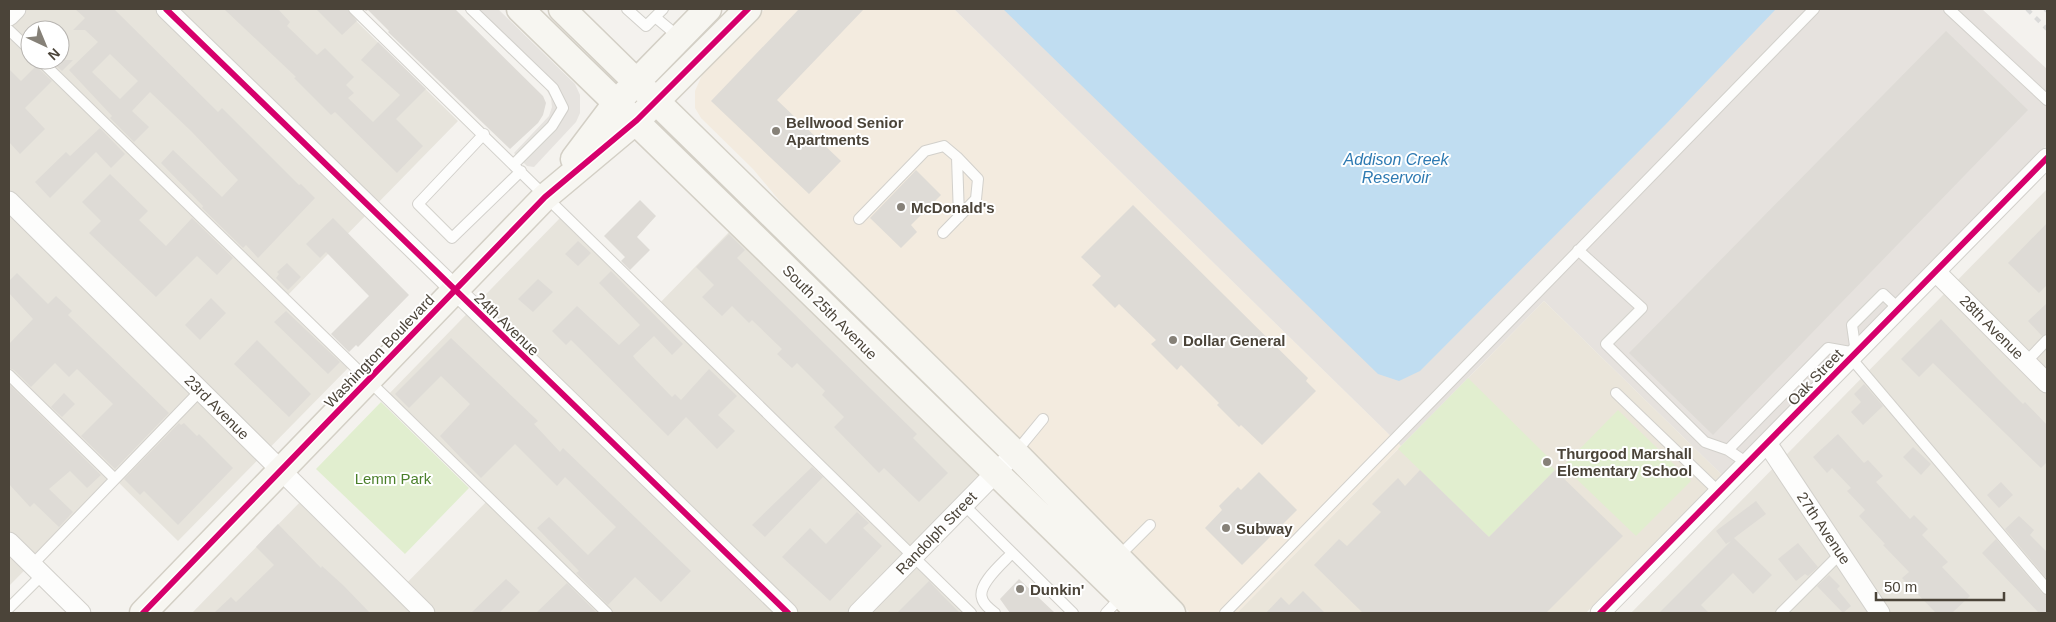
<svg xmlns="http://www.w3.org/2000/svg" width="2056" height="622" font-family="Arial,sans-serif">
  <rect width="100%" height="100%" fill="#f4f2ee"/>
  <path fill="#e7e4dc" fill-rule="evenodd" d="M9 9H344L458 121 285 298 352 364 178 541 115 479 9 586ZM30 30H60V60H30Z
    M2047 189V613H1631Z
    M560 218 654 309 730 231 984 478 908 556 967 613H192L302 500 397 593 488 500 384 399Z"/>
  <path fill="#f3ebdf" d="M765 9H954L1401 446 1237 613H1190L1104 523 803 229 753 169 701 118 695 108V91L702 75Z"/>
  <path fill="#e6e2de" d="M954 9H1982L2047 69V145L1722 475 1544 301 1401 446Z"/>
  <path fill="#eae5da" d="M1544 301 1722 475 1586 613H1237Z"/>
  <path fill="#e1eecf" d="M1468 378 1552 461 1549 464 1555 470 1489 537 1398 449Z
    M381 402 469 488 405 554 316 469Z
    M1618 410 1691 481 1636 536 1563 466Z"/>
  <path fill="#e6e3df" d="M464 9H498L575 84 580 95V113L576 122 534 167 527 166 514 153 549 116 552 107 551 98 546 89Z"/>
  <path fill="#c0ddf1" d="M1003 9H1002H1776L1667 123 1420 371 1399 381 1378 374Z"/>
  <path fill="#dedbd6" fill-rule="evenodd" d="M75 9H114L218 112 222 108 299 185 301 184 315 198 260 256 258 258 246 245 243 248 202 208 203 206 161 163 173 150 222 197 238 180 191 131 150 92 132 111 149 127 134 142 110 118 112 116 69 70 98 42 85 30H73L85 18ZM110 54 138 81 120 99 92 72Z
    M224 9H278L290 22 287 26 317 55 325 48 354 77 346 85 354 93 348 98 373 122 400 95 361 60 378 42 426 89 396 119 423 146 397 173 335 112 331 115 294 78 296 77Z
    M316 9H347L357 21 342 35Z
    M364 9H455L543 96 546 103 543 115 538 123 510 149 388 32 389 31 368 10 366 11Z
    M799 9H864L777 100 841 161 809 194 711 101Z
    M1946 31 2028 110 1713 435 1629 353Z
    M50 60H73L62 71Z
    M36 66 52 81 25 108 45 129 20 154 9 142V69L21 81Z
    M100 128 125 154 111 168 96 152 50 198 35 182 66 152 70 156Z
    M916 170 941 195 911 225 917 232 901 248 870 218Z
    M110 174 148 211 139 220 166 246 192 218 233 258 217 275 197 256 156 297 89 233 101 221 82 202Z
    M640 200 656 216 637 237 650 250 630 270 621 261 625 257 604 236Z
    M1133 205 1308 378 1306 381 1316 391 1262 445 1241 425 1239 427 1217 405 1219 403 1181 365 1177 370 1151 344 1156 340 1119 304 1115 308 1092 285 1101 276 1081 257Z
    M333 218 409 295 358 347 356 345 349 352 331 334 369 296 326 252 320 258 306 244Z
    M2047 223V285L2039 293 2008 263Z
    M729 234 745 250 737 258 917 434 913 438 948 473 919 502 884 468 879 473 834 427 844 417 822 395 825 391 797 363 792 368 777 354 782 349 752 320 749 323 732 306 722 316 702 297 714 285 696 267Z
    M578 241 591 253 578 266 565 254Z
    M287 263 301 277 288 290 276 278 279 274 277 272Z
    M611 271 683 344 672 355 654 336 633 356 636 360 672 397 675 394 681 400 709 369 737 396 718 415 735 431 717 449 686 417 668 436 571 340 566 345 552 331 577 306 619 345 640 325 599 283Z
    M17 273 48 304 56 296 72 311 68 315 169 413 115 469 81 436 113 404 77 369 69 377 55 363 31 387 14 370 9 368V344L33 319 9 293V281Z
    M538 279 553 292 533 312 518 299Z
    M211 298 226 313 200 340 185 325Z
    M2047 303V333L2042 336 2028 321Z
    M286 311 340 362 328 374 274 322Z
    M1941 319 1996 377 2023 404 2025 402 2047 425V462L2041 468 1933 363 1919 377 1901 359Z
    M451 338 538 421 534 424 560 452 563 448 691 571 661 602 635 577 608 605 576 573 579 571 537 528 549 517 588 555 616 527 565 477 557 486 515 444 481 478 460 457 440 436 470 404 441 376 409 408 395 394Z
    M257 340 311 394 289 417 234 364Z
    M9 384 101 475 87 488 70 471 49 489 73 512 59 527 34 503 30 507 9 484Z
    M1864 384 1883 406 1863 425 1851 412 1861 402 1854 394Z
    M64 393 75 404 62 417 51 407Z
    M179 423 181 425 184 423 197 436 199 434 233 468 178 525 144 491 140 495 124 479Z
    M1838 434 1864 463 1868 460 1883 476 1876 482 1910 519 1914 515 1928 529 1922 535 1948 562 1942 567 1970 596 1952 613H1936L1902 578 1909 572 1883 545 1885 544 1859 516 1865 510 1847 491 1851 488 1832 468 1827 473 1813 457Z
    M1913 447 1931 464 1921 475 1903 457Z
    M812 467 823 477 765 537 752 525Z
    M1420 470 1489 537 1555 470 1623 536 1546 613H1363L1314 565 1339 539 1347 546 1381 512 1372 504 1398 478 1405 486Z
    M1259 472 1297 510 1242 565 1205 528 1222 510 1219 506 1238 487 1241 490Z
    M2001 482 2013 495 1999 508 1987 495Z
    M1756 501 1766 514 1734 538 1772 575 1753 594 1733 573 1701 605 1709 613H1659L1731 541 1726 544 1716 531Z
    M857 512 869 523 863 528 882 546 830 601 782 557 810 528 826 544Z
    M2019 516 2034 530 2030 535 2047 552V579L2005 529Z
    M278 524 321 568 322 566 344 586 370 613H214L231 597 236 602 274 565 256 547Z
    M1996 539 2042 593 2047 596V613H2039L1982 553Z
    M1798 543 1818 567 1808 576 1805 574 1796 581 1778 559Z
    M1829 575 1840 586 1837 589 1851 606 1843 613 1817 586Z
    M506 579 520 592 499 613H471Z
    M1019 579 1055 613H1010L1000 599Z
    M929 581 941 594 960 613H897Z
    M567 583 597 613H536Z
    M1303 591 1325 613H1266L1281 597 1289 605Z"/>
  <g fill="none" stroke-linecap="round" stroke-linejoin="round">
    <g stroke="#d2d0cb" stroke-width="12">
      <path id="lane" d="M354 9 971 613
        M471 9 553 88 563 108 552 126 514 164
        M627 9 646 26 663 9
        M1949 9 2047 100
        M655 17 679 37
        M9 30 30 50
        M40 60 607 613
        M484 134 418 204 452 238 521 171
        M859 219 925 151 944 146 957 157 959 217
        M943 233 976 199 978 179 957 157
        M1578 250 1642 308 1606 344 1705 442 1728 450 1747 463
        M1851 358 2047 589
        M2026 362 2047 340
        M9 375 115 479
        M1616 393 1719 492
        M1728 450 1828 348 1856 353 1852 325 1883 294 1899 309
        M1015 453 1043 419
        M964 505 1073 613
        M1118 557 1150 525
        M32 565 200 391
        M9 608 42 575
        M995 613C990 609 983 604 982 598 977 584 1004 562 1012 553
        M1106 613 1122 596
        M1225 613 1814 9
        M1781 613 1840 554"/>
    </g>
    <g stroke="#d2d0cb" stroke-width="21">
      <path id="street" d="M166 9 788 613
        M9 16 16 9
        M9 201 425 613
        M1936 272 2047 383
        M1767 443 1880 613
        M9 542 81 613
        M858 613 1004 464
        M1600 613 2047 158"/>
    </g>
    <g stroke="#d3cfc5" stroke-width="29">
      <path id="secondary" d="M520 9 1140 613
        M562 9 1015 453 1172 613
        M574 159 617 102 708 9
        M143 613 545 197 637 120 748 9"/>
    </g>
    <use href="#lane" stroke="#fdfdfc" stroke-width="10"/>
    <use href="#street" stroke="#fdfdfc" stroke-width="19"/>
    <use href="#secondary" stroke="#f7f6f1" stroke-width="26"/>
    <path stroke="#dbdbda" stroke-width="4" stroke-dasharray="6 6" stroke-linecap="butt" d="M2027 9 2047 29
      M2045 9 2047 11"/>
    <g stroke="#fff" stroke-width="9">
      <path id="cycleway" d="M166 9 788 613
        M143 613 545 197 637 120 748 9
        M1600 613 2047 158"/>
    </g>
    <use href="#cycleway" stroke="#d6006c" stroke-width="6"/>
  </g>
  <g fill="#868178" stroke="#fff" stroke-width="2">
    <circle cx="776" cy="131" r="5"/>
    <circle cx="901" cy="207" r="5"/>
    <circle cx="1173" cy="340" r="5"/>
    <circle cx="1547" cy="462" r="5"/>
    <circle cx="1226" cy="528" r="5"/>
    <circle cx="1020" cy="589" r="5"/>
  </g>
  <g text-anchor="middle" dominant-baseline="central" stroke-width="4" stroke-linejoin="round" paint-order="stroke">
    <g font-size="15" font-weight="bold" fill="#4b4439" stroke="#fff" text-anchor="start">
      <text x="786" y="122">Bellwood Senior<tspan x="786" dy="17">Apartments</tspan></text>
      <text x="911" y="207">McDonald's</text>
      <text x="1183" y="340">Dollar General</text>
      <text x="1557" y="453">Thurgood Marshall<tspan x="1557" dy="17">Elementary School</tspan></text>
      <text x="1236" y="528">Subway</text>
      <text x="1030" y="589">Dunkin'</text>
    </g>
    <g font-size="15" fill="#4b4439" stroke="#fff">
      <text transform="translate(830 312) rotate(45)">South 25th Avenue</text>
      <text transform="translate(507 324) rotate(44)">24th Avenue</text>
      <text transform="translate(1992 327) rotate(45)">28th Avenue</text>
      <text transform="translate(379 351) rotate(-46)">Washington Boulevard</text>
      <text transform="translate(1815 377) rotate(-46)">Oak Street</text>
      <text transform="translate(217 407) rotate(45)">23rd Avenue</text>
      <text transform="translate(1824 528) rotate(56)">27th Avenue</text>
      <text transform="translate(936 533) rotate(-46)">Randolph Street</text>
    </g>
    <g font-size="15" fill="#4a7f2a" stroke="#fff">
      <text x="393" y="478">Lemm Park</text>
    </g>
    <g font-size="16" font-style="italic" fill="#2e7ab2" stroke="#fff">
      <text x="1396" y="159">Addison Creek<tspan x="1396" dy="18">Reservoir</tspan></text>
    </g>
  </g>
  <rect width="2056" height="622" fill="none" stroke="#4b4439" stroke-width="20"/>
  <g transform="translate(45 45) rotate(136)"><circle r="24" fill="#ffffff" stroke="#b7b4b0"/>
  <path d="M0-4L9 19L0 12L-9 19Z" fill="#868178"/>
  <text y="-8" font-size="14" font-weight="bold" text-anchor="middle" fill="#4b4439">N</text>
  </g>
  <path d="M1876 592v8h128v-8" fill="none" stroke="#4b4439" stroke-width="2.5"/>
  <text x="1884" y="592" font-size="15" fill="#4b4439" stroke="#ffffff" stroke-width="4" paint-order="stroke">50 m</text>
</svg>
